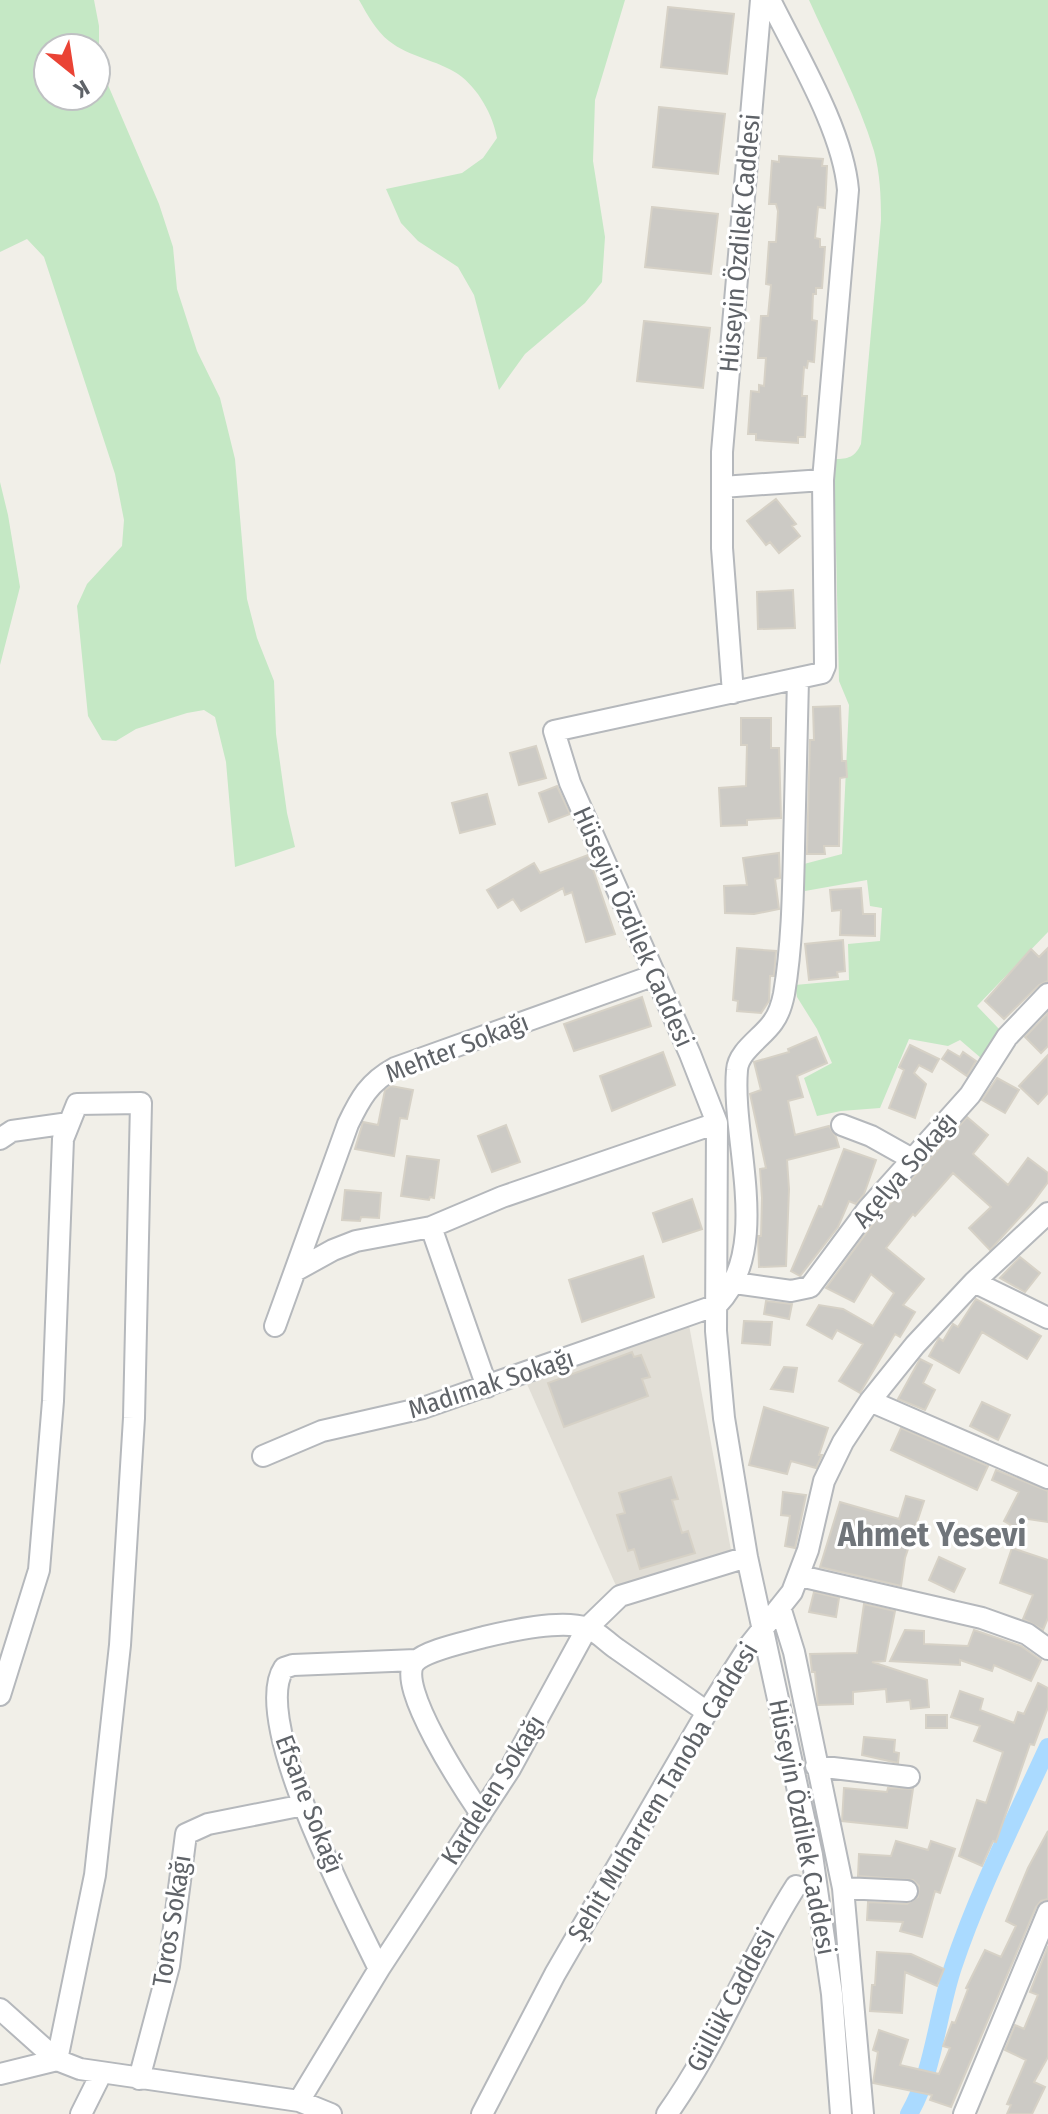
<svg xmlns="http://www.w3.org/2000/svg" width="1048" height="2114" font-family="'Fira Sans Condensed',sans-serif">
  <rect width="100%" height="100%" fill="#f1efe8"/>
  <path fill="#e1ded6" d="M689 1325 731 1550 617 1588 527 1384Z"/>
  <path fill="#c5e8c5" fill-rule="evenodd" d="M0 0H94L99 26V64L159 204 173 247 177 289 197 351 220 398 235 459 247 599 257 638 274 681 276 734 287 813 295 847 235 867 226 762 215 717 204 710 187 713 136 729 116 741 102 740 88 716 77 606 87 584 122 546 124 520 115 474 44 257 27 239 0 252ZM48 48H96V96H48Z
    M359 0H625L595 100 593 161 605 237 602 282 585 303 525 354 499 390 474 295 458 267 418 241 401 223 386 189 462 173 483 158 497 138C493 115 478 88 458 74 437 60 409 57 389 41 376 31 367 14 359 0Z
    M809 0H1048V932L977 1006 1000 1030 981 1058 960 1040 948 1046 909 1039 880 1108 841 1111 817 1116 804 1078 832 1063 817 1029 797 997 795 985 849 980 848 944 880 941 882 908 870 906 867 880 805 891 804 864 842 854 849 705 839 681 834 459C849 459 855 457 861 444L881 220C881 196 880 173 874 151 858 99 831 49 809 0Z
    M0 482 8 515 20 587 0 665Z"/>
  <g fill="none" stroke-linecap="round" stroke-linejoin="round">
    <path stroke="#aadaff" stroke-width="18" d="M909 2114C934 2071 937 2015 953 1967 978 1892 1015 1819 1048 1747"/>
  </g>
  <path fill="#cccac5" stroke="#d6d1c6" stroke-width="2" d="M668 7 734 14 727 74 661 67Z
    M659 107 725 114 718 174 653 167Z
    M779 156 823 159 822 166H827L825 208 818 207 815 238 820 239V247H825L822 288H816V294H813L812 320 817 321 814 362 808 361 807 368 804 367 802 396H807L805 437H798V443L756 440V434H748L751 391 759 392V385L764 386 766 358H758L761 316H768L771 285 766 284 769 242H776L778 211 776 204H769L772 161 779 162Z
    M652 207 718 214 711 274 645 267Z
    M644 321 710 328 703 388 637 381Z
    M776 499 796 524 792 526 800 536 779 553 770 542 766 545 747 521Z
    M793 590 795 628 758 629 757 592Z
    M840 706 842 761H846L847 777 840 778 839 846H824L825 854H807L810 740H814L813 707Z
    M741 718H771V748H779L781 818 747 820V825L721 826 719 788 746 786 747 745H741Z
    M536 746 546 778 519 785 510 753Z
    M557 786 570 814 549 822 539 793Z
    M487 794 495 824 460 833 452 803Z
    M779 853 780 878 775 879 779 909 754 914 725 913 724 886 747 885 743 858Z
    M588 855 615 934 586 942 572 892 565 895 563 888 521 911 513 899 498 908 487 890 534 863 540 873Z
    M861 888 863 914H875V936L840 935 841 910 832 911 830 890Z
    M843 940 845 971 837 972 838 977 809 980 805 944Z
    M737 948 776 951 774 976H770L769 1001 761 1013 737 1011 738 1001 733 1000Z
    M1048 948V981L1039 985 1004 1019 985 1001 1031 949 1039 957Z
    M642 997 651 1026 574 1051 564 1024Z
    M1048 1013V1046L1041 1053 1025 1037Z
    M816 1037 827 1063 797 1076 803 1097 788 1101 789 1106 795 1135 829 1126 836 1137 839 1147 787 1160 789 1189 786 1266 759 1267 758 1236H761L762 1198 760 1169 766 1168 750 1094 761 1090 754 1062 789 1052 788 1049Z
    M910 1045 939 1059 932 1072 919 1065 914 1073 926 1084 915 1118 889 1108 904 1070 899 1067Z
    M948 1050 960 1057 963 1052 976 1061 967 1076 942 1059Z
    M663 1052 675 1085 612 1111 600 1076Z
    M1048 1055V1093L1038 1104 1019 1086Z
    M997 1078 1019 1090 1005 1113 982 1100Z
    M391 1086 413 1090 407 1119 400 1118 394 1156 355 1149 363 1122 378 1125 385 1090Z
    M967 1117 988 1135 973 1154 1008 1185 1028 1158 1048 1173V1182L1031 1205 990 1250 969 1228 991 1207 953 1173 915 1216 913 1214 886 1248 924 1279 903 1305 915 1312 900 1337 895 1334 860 1393 839 1381 863 1344 837 1330 832 1339 807 1325 819 1305 843 1309 873 1326 894 1293 871 1274 854 1302 826 1288 878 1217Z
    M506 1125 520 1162 492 1172 478 1136Z
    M844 1149 876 1160 864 1194 856 1204 849 1201 838 1227 800 1276 791 1271 819 1206 822 1207Z
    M407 1156 439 1160 434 1198 430 1197 429 1200 401 1196Z
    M345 1190 381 1193 379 1218 361 1217 360 1221 342 1220Z
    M692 1199 702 1229 663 1242 653 1213Z
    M643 1256 654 1297 582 1322 569 1280Z
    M1020 1257 1040 1273 1025 1292 1000 1278Z
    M976 1299 1041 1336 1027 1359 982 1332 959 1373 929 1356 939 1338 943 1341 953 1324 958 1327Z
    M766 1301 792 1304 789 1319 764 1314Z
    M744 1321 772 1322 770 1345 742 1343Z
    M632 1352 634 1357 641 1355 650 1377 642 1379 648 1396 564 1427 548 1383Z
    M920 1359 932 1365 923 1383 935 1390 925 1410 898 1399Z
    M784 1367 797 1368 793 1392 771 1389Z
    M982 1402 1010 1415 998 1440 970 1426Z
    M764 1407 828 1428 819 1455H822L816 1468 791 1461 787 1474 749 1465Z
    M901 1428 988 1466 977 1490 891 1450Z
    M996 1470 1048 1491V1522L1021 1518 1016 1528 1004 1521 1019 1492 992 1480Z
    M671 1477 678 1499 672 1500 682 1533 688 1531 695 1553 640 1569 634 1549 628 1551 617 1515 625 1513 619 1493Z
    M783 1492 806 1495 795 1548 785 1546 790 1516 781 1515Z
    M906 1496 924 1501 905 1558 901 1586 820 1567 840 1502 899 1519Z
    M1012 1548 1048 1560V1618L1043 1630 1023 1619 1033 1595 1000 1583Z
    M939 1557 965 1569 954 1592 929 1580Z
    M814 1592 839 1598 836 1617 809 1612Z
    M864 1604 895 1611 885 1661 872 1662 927 1680 929 1707 911 1709 910 1700 887 1702 886 1689 853 1692V1704L818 1705 815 1672H812L810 1654 857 1653Z
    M905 1630 924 1631V1644L968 1646 974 1630 1021 1646 1041 1660 1031 1681 994 1665 992 1671 960 1660V1665L890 1661Z
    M1038 1683 1048 1688V1707L1034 1745 1030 1744 996 1842 993 1841 982 1866 959 1856 977 1800 986 1803 1003 1752 974 1741 980 1726 951 1717 960 1691 983 1699 980 1710 1014 1723 1018 1712 1024 1714Z
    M926 1715H947V1728H926Z
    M864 1737 895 1740 894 1752 899 1753 898 1763 862 1755Z
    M844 1788 887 1792 888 1788 913 1789 907 1828 842 1821Z
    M1048 1831V1899L1041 1901 1036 1907 951 2107 930 2100 932 2095 873 2083 878 2052 873 2050 879 2030 908 2040 900 2065 939 2074 950 2048 943 2046 952 2022 955 2023 968 1989 966 1988 985 1950 1001 1957 1016 1926 1006 1921 1028 1868Z
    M896 1841 928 1850 931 1841 955 1849 940 1893 935 1891 922 1937 900 1931 903 1922 867 1920 868 1902 907 1904 918 1897 919 1886 913 1880 858 1876 859 1854 891 1856Z
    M1048 1946V2057L1034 2082 1045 2087 1032 2114H1007L1011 2105 1007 2104 1026 2060 1005 2050 1015 2025 1024 2029 1038 1995 1030 1992Z
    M877 1952 911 1954 944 1969 937 1986 905 1972 902 2013 870 2011 872 1985H875Z"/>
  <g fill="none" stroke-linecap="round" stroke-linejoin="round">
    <g stroke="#b5b8bc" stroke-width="24">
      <path id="minor" d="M770 0C797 55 843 130 848 190L823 480 825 666 822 673 554 731 570 783 690 1054 717 1123 716 1331 724 1418 747 1557 812 1855 832 1994 841 2114
        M722 487 823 480
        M733 693 722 548V452L761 0
        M842 1125 871 1136 912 1159
        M0 1139 12 1131 69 1123
        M431 1227 487 1387
        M295 1271 333 1250 356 1241 431 1227 502 1197 717 1123
        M974 1282 1048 1318
        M735 1283 791 1291 810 1287 868 1209 970 1095 1007 1037 1048 994
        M275 1326 348 1124C360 1099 369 1082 395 1068L655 975
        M870 1401 1048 1478
        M263 1456 322 1431 423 1408 717 1305C773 1248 731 1141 737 1070 738 1051 763 1037 773 1022 779 1014 782 1004 784 994 792 946 793 897 794 849 795 792 797 735 798 679
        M800 1576 982 1618 1027 1634 1048 1649
        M780 1607 794 1652 843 1888 863 2114
        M0 1695 39 1570 53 1401 63 1139 77 1104 141 1103 134 1418 120 1645 95 1875 57 2060 0 2074
        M816 1766 909 1777
        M481 1814C466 1792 394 1684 415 1662 426 1650 467 1642 484 1637 509 1631 561 1619 587 1628 597 1631 608 1643 617 1649 647 1670 677 1691 707 1712
        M843 1888 907 1891
        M379 1969C353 1914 249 1720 284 1668L293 1665 416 1660
        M0 2009 57 2060 80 2069 299 2101 331 2114
        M139 2079 169 1966 186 1834 208 1824 304 1805
        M299 2101 379 1969 510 1769 587 1628 620 1596 747 1557
        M81 2114 101 2074
        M482 2114 555 1974 707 1712 749 1646 792 1592 808 1550 824 1481 843 1442 870 1401 915 1345 974 1282 1048 1213
        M667 2114C718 2043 749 1959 796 1886
        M964 2114 1048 1912"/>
    </g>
    <use href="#minor" stroke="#fff" stroke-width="20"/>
  </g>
  <g text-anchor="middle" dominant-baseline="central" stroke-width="6" stroke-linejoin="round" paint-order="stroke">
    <g font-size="26" fill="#5f6368" stroke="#fff">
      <text transform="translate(740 243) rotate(-85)">Hüseyin Özdilek Caddesi</text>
      <text transform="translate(633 927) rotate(66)">Hüseyin Özdilek Caddesi</text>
      <text transform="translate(457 1048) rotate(-21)">Mehter Sokağı</text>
      <text transform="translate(905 1170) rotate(-49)">Açelya Sokağı</text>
      <text transform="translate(491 1384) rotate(-18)">Madımak Sokağı</text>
      <text transform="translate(493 1790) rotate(-58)">Kardelen Sokağı</text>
      <text transform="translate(663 1792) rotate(-59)">Şehit Muharrem Tanoba Caddesi</text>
      <text transform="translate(309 1804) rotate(69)">Efsane Sokağı</text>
      <text transform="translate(802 1827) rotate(79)">Hüseyin Özdilek Caddesi</text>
      <text transform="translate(172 1921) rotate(-81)">Toros Sokağı</text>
      <text transform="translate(731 2000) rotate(-62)">Güllük Caddesi</text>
    </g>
    <g font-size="34" font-weight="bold" fill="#70757a" stroke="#fff">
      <text x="932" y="1534">Ahmet Yesevi</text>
    </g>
  </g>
  <g transform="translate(72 72) rotate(150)"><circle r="38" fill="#ffffff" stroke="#bfc1c3" stroke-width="2"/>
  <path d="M0-6L14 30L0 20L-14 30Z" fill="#ea4335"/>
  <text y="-12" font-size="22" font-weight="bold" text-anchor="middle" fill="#5f6368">K</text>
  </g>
</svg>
